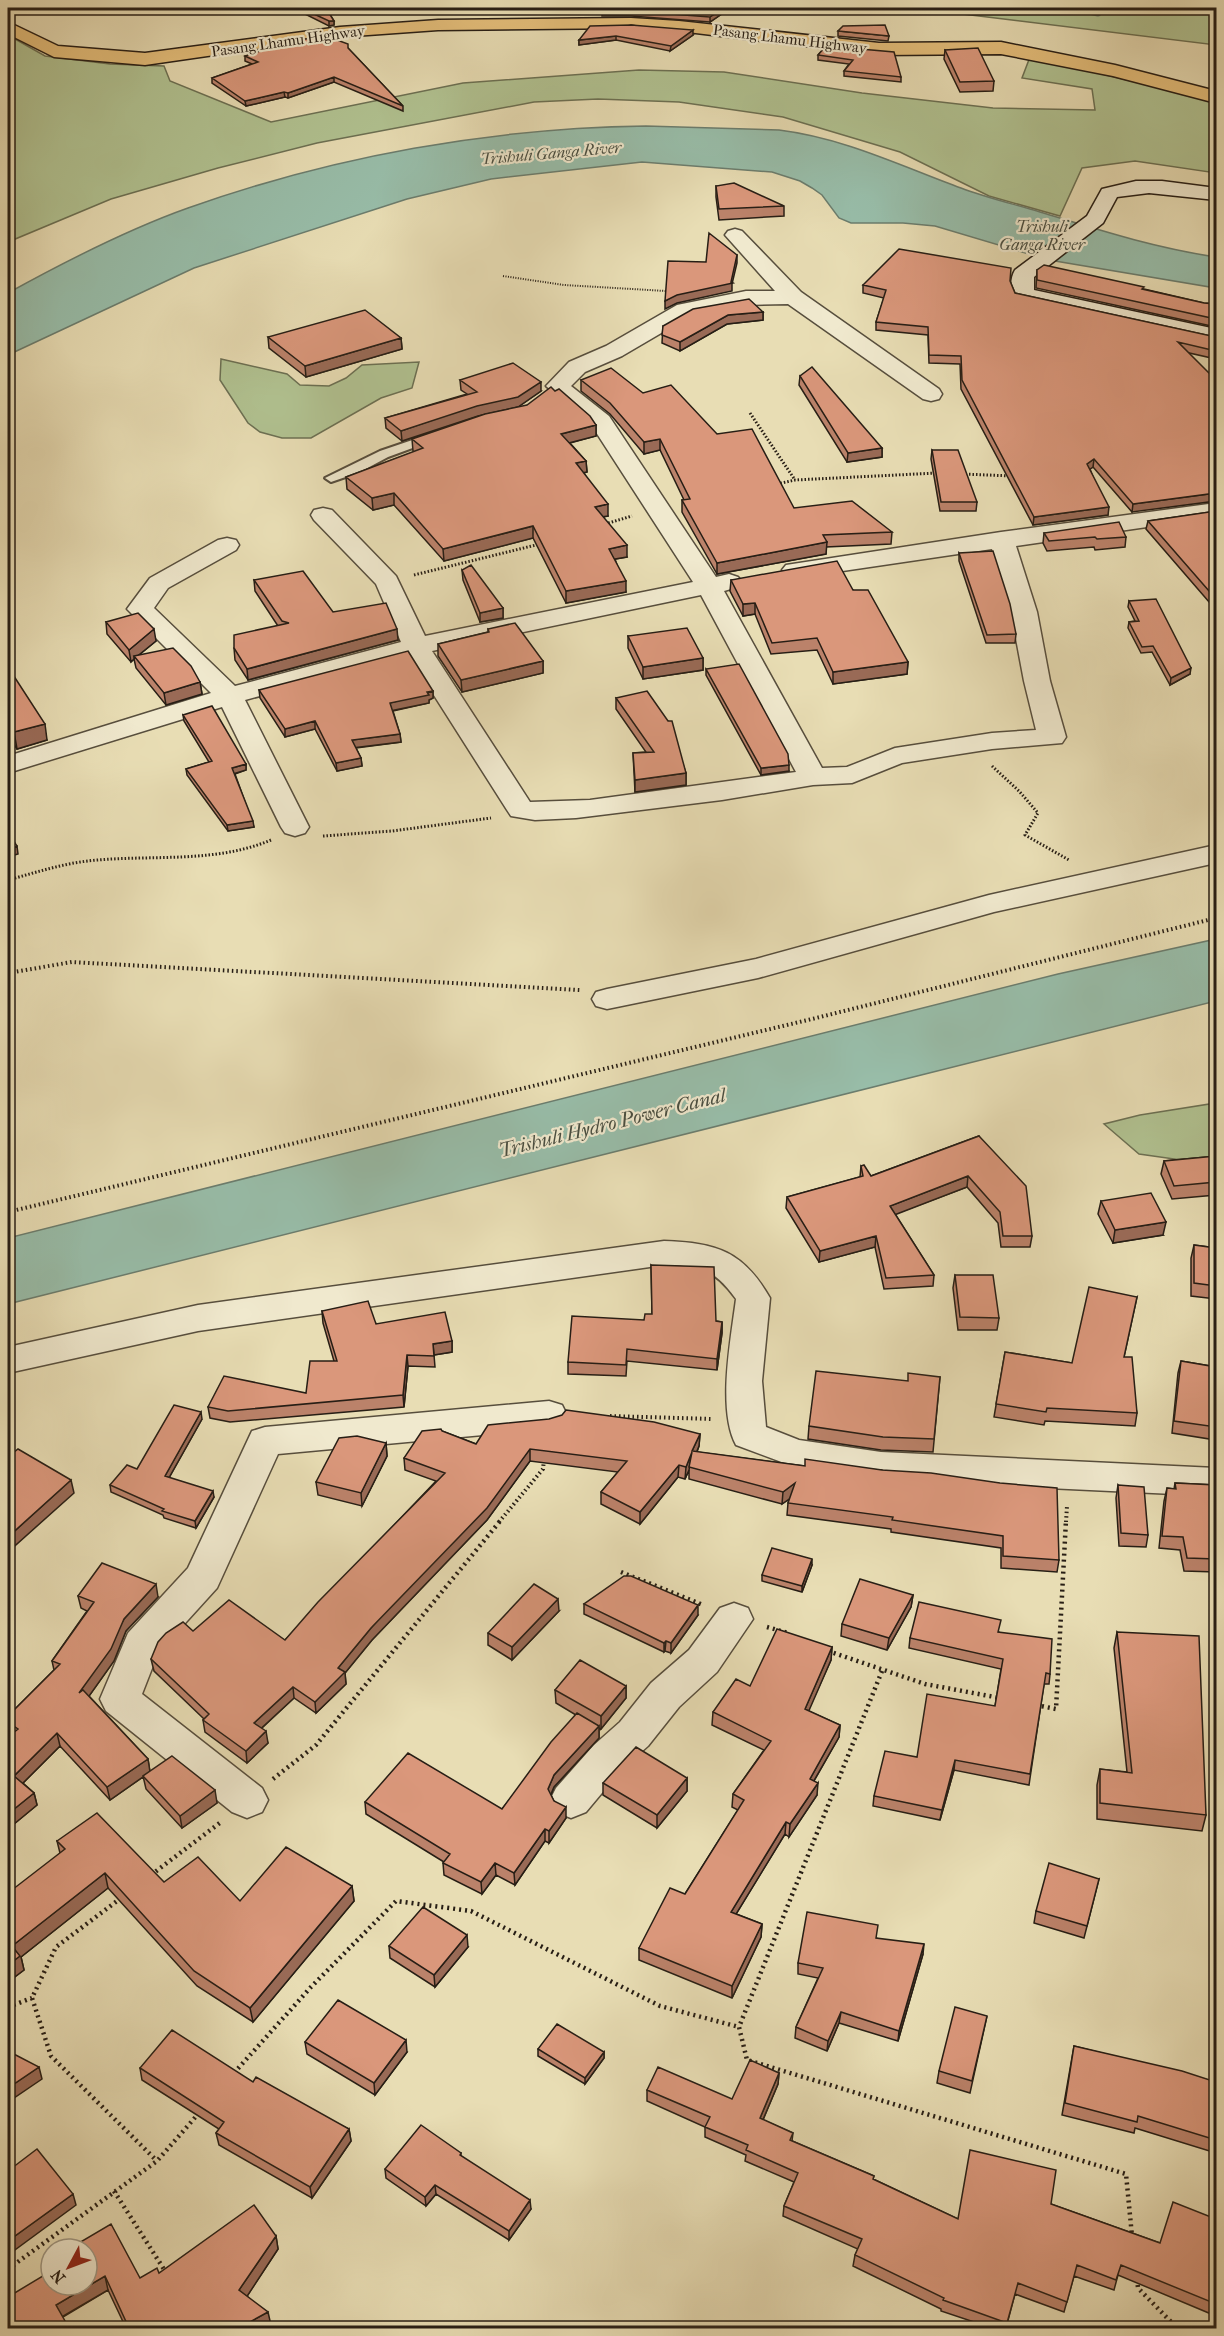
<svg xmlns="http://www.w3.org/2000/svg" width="1224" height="2336" font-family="'IM FELL French Canon',serif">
  <rect width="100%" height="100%" fill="#e8ddb4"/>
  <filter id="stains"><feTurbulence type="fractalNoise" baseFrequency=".00333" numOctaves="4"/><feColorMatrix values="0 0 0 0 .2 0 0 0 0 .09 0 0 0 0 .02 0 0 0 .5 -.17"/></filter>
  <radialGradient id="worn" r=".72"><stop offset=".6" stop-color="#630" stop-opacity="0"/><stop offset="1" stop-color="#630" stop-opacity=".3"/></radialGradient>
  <path fill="#b1c291" stroke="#6c7053" stroke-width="1.5" d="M913 8H1216V45Z
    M8 35 45 56 110 64 164 66 170 81 271 122 463 83 639 70 724 72 862 93 993 108 1095 110 1092 89 1022 78 1030 57 1216 101V173L1135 161 1082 168 1060 216 989 196 900 152 783 117 679 102 598 99 534 102 317 143 218 168 111 199 8 242Z
    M221 359 287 374 300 385 329 386 346 378 362 365 419 362 412 388 381 398 311 438H282L260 432 248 423 220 380Z
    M1216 1103V1165L1139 1154 1104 1124 1140 1115Z"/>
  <path fill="#98bda9" stroke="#6b7d6e" stroke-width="1.5" d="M646 126 779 130C844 138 901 166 961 188 987 198 1014 204 1040 212 1099 230 1155 248 1216 257V288L1049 260 935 226 903 223H851L839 218 822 195 812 188 800 181 772 172 642 162 491 179 407 199 194 268 8 355V293C66 261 126 230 188 208 334 156 492 128 646 126Z
    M1216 939V1001L8 1304V1238L1058 974Z"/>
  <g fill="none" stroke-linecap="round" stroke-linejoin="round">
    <path stroke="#6b7d6e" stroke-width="7" d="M1076 8 1098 13"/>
    <g stroke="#574e3d" stroke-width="4">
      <path id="lane" d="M433 433 439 437 437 439 388 457 360 472 331 482 325 478 380 451Z"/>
    </g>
    <g stroke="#574e3d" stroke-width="3">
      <path id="street" d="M735 229 742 231 801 292 939 389 942 394 939 399 931 401 923 399 788 304 746 305 692 315 622 356 585 372 571 386 609 416 716 577 729 574 738 577 742 582 738 587 724 591 822 768 847 767 895 748 992 733 1036 730 1024 681 1011 612 992 549 795 578 786 575 782 570 786 565 1001 532 1216 503V517L1016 546 1037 612 1050 681 1066 737 1062 743 992 749 902 763 852 783 813 785 722 800 576 818 535 820 511 816 507 810 409 656 245 700 309 827 305 833 295 836 285 833 281 827 222 707 8 773V756L211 693 127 609 150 578 218 540 227 538 236 540 239 545 236 550 168 588 154 608 235 686 401 642 376 584 314 520 311 515 314 510 323 508 332 510 396 576 425 636 693 582 592 426 546 386 569 362 606 346 677 305 746 291H775L725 235 728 231ZM701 595 796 772 590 800 530 802 432 651Z
        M1216 845V863L994 912 758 978 607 1009 596 1006 592 999 596 992 607 989 756 959 989 895Z
        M664 1241C717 1243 743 1251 770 1298L762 1381 766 1427 799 1440 881 1452 1216 1468V1496L881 1480 795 1467 736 1445C717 1410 731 1338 736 1299 714 1268 700 1266 664 1265L198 1331 8 1373V1347L198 1305Z
        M549 1401 562 1405 567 1415 562 1425 549 1429 278 1454 217 1588 158 1653 142 1694 262 1788 268 1800 262 1812 247 1818 232 1812 106 1711 100 1699 128 1633 188 1568 252 1431 265 1427Z
        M734 1603 748 1608 753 1619 717 1672 679 1707 648 1746 622 1769 586 1812 571 1818 556 1812 550 1800 556 1788 594 1745 620 1722 651 1683 689 1650 720 1608Z"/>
    </g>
    <g stroke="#271e15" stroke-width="3">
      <path id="secondary" d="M1136 181H1162L1216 188V200L1149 193 1117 197 1103 223 1034 277V290L1216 329V343L1023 301 1015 299C1010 291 1010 278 1015 270L1087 216 1102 189Z"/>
    </g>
    <g stroke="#271e15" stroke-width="3">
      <path id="primary" d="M631 18 679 21 879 43 1001 42 1115 65 1216 91V103L1113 76 1001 54 879 55 679 31 631 28 438 30 340 37 145 65 54 57 8 34V22L58 46 145 53 340 27 438 20Z"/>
    </g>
    <path stroke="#271e15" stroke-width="2" stroke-dasharray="1 1.5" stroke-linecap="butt" d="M503 276 564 285 666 291"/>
    <path stroke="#271e15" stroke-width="3" stroke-dasharray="1.5 2" stroke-linecap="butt" d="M750 413 795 480
      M962 474 1012 476
      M777 484 795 480 937 473
      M605 524 632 516
      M414 575 540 544
      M992 766 1019 791 1038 813 1025 835 1069 860
      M323 836 392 831 491 818
      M8 880C38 872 67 862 98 860 156 855 216 863 271 840"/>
    <path stroke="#271e15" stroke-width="4" stroke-dasharray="1.5 3" stroke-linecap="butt" d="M8 973 72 962 580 990
      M8 1212 816 1018 1216 918
      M610 1416 713 1419
      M499 1522 543 1469 544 1460
      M1066 1522 1067 1506"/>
    <path stroke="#271e15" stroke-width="4.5" stroke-dasharray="2 4" stroke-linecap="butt" d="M621 1572 703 1605
      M767 1627 788 1633
      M828 1651 925 1684 1000 1698
      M882 1671 739 2027 747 2060 1126 2174 1132 2236
      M1036 1705 1056 1709 1066 1520
      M273 1779 316 1745 501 1520
      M151 1875 221 1822
      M121 1898 56 1947 32 1998 51 2056 157 2161
      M8 2007 32 1998
      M234 2073 311 1987 396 1901 471 1911 660 2006 739 2027
      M114 2191 167 2274
      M8 2269 157 2161 199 2113
      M1137 2279 1138 2288 1177 2328"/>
    <use href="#lane" fill="#f0e9ce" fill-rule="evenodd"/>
    <use href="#street" fill="#f0e9ce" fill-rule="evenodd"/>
    <use href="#secondary" fill="#f0e9ce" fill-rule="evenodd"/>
    <use href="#primary" fill="#e4be7a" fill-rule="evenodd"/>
  </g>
  <path fill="#bb826a" stroke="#271e15" stroke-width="1.5" d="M293 8H326L334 21V25L329 26Z
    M723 8V13L710 22 631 16H602V11Z
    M631 25 693 35 670 51 616 40 579 45V40Z
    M838 31 889 36 888 41 838 36Z
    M826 46 901 77V82L844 76V71L849 64 818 60V55Z
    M348 48 403 106V111L334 82 288 98 285 97 246 106 212 83V78L252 64 245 61V56Z
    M945 50 994 81 993 91 960 92 944 59Z
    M716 186 784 206V216L719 220 716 197Z
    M1037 270 1144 289 1204 303 1216 304V327L1036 288Z
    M1010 281 1015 293 1216 337V359L1189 353 1132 512 1093 467 1090 469 1108 515 1033 525 961 389 960 364 929 363 928 335 876 330V322L884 298 863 293V285Z
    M763 312V320L727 324 680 351 662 343 663 326Z
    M268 337 401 338 402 349 306 377 269 348Z
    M800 376 882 448V457L847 462 799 385Z
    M460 380 541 391 518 407 596 425V436L570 443 586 461 587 472 584 473 608 516 603 517 627 557 615 559 626 592 566 603 533 538 444 561 394 505 373 510 347 489 346 477 414 452 413 451 412 439 484 414 402 441 386 428 385 418 467 394 461 390Z
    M581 380 643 393 717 434 794 508 892 532 891 544 826 547V554L717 574 682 512V500H684L660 450 644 454 610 414 581 391Z
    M932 450 977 502 976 511H940L931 459Z
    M1216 511V610L1146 529 1148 521Z
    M1044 533 1126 537 1125 547 1095 550 1094 547 1047 551 1043 543Z
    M959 553 1016 634 1015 643H986L959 561Z
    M462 570 503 608V618L480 622 463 580Z
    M254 580 333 612 398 640 248 680 235 660 234 648 278 626 255 591Z
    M731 580 853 590 908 662 907 674 833 684 817 650 771 654 755 614 743 616 730 591Z
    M1129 601 1190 674 1170 685 1152 652 1141 653 1128 628 1129 622 1135 621 1128 607Z
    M106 622 156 641 139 655 200 682 202 694 166 705 136 668 134 659 131 662 107 634Z
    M488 629 543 661V673L462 692 438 656V644L488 632Z
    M628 636 703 658V670L643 679 628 648Z
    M8 667 47 740 17 749 8 735Z
    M706 669 789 771 761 775 706 675Z
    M259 690 433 691V698L429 700V703L393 711 400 734 401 742 356 748 361 758 362 766 337 771 315 729 285 737 260 698Z
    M616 698 668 721 686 773V785L635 792 633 753 646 752 616 709Z
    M183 715 246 764V770L235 774 254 827 228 831 187 775 186 769 209 762 184 721Z
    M979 1136 1032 1236 1030 1247H1001L998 1223 967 1187 895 1214 934 1275 933 1286 884 1289 875 1247 819 1262 786 1208 787 1197 860 1177 861 1166 871 1176Z
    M1216 1156V1195L1172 1199 1161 1174 1164 1161Z
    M1101 1201 1163 1235 1113 1243 1098 1214Z
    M1194 1245 1216 1248V1299L1191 1296V1258Z
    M651 1265 716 1321 722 1322V1333L717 1370 627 1361 626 1376 568 1374V1362L644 1320 652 1314Z
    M955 1275 999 1318 997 1330H958L953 1288Z
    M1137 1297 1124 1357 1137 1413 1135 1426 1045 1421 1044 1425 994 1417 1005 1352 1072 1363Z
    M322 1311 452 1341V1352L434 1355 435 1367 408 1366 404 1407 230 1422 210 1418 208 1407 306 1393 334 1361 323 1323Z
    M1181 1361 1216 1367V1440L1172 1433 1178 1373Z
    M940 1377 933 1452 881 1450 808 1439 809 1426 908 1381Z
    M202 1419 169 1478 214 1497 196 1528 164 1518 163 1515 111 1492 110 1485 137 1469Z
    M442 1431 476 1444 700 1434 699 1446 697 1452 805 1466 882 1470 1059 1560 1057 1572 1001 1568V1548L891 1532V1529L787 1515 788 1503 789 1499 782 1504 689 1479V1470L685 1479 678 1477 640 1524 601 1504V1492L618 1472 530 1461 487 1520 372 1640 345 1673 346 1684 316 1713 294 1698 262 1728 268 1743 247 1763 205 1732 203 1720 204 1719 154 1671 151 1659 193 1631 285 1640 436 1481 405 1470 404 1458Z
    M386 1443 387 1456 362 1506 318 1495 316 1482Z
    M1175 1483 1216 1485V1572L1184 1571 1180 1550 1159 1548 1164 1501 1167 1488 1174 1489Z
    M1118 1485 1148 1535 1146 1547 1119 1546 1116 1498Z
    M812 1565 802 1592 762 1581V1575Z
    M913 1595 911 1607 887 1650 841 1636 842 1624Z
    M78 1596 158 1597 126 1631 114 1661 89 1696 148 1759 150 1772 110 1800 60 1746 23 1783 34 1793 37 1805 8 1829V1737L11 1735 8 1733V1716L54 1670 52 1661 87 1611 81 1608Z
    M584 1604 698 1615 671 1653 665 1651 664 1652 584 1614Z
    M559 1611 512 1660 488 1645V1633Z
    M999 1632 1050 1674 1049 1684H1044L1029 1785 954 1770 940 1820 873 1806 874 1796 917 1757 995 1706 1001 1669 909 1648 910 1638Z
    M1117 1632 1206 1815 1202 1831 1097 1819V1785L1100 1769 1127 1772 1114 1648Z
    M832 1647 831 1660 808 1711 840 1725 839 1737 814 1781 817 1795 789 1837 785 1834 736 1914 762 1924 761 1937 732 1998 639 1960V1948L685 1894 738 1810 732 1807 733 1794 764 1750 712 1725 713 1712 750 1686Z
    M626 1686V1698L601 1729 599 1728V1738L554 1787 551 1795 554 1801 566 1818 549 1843 545 1841 515 1885 496 1875 482 1894 444 1875 443 1863 444 1862 366 1814 365 1802 502 1809 576 1715 556 1703 555 1690Z
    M143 1776 217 1803 182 1828 146 1789Z
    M687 1778V1791L657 1828 603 1795V1783Z
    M57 1841 164 1882 240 1901 352 1886 354 1901 253 2022 197 1986 108 1888 21 1957 24 1970 8 1982 60 1853Z
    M1099 1879 1084 1938 1034 1923 1036 1911Z
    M876 1938 923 1954 898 2041 839 2023 827 2051 795 2038 796 2027 818 1978 798 1974V1963Z
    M389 1946 468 1947 435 1987 390 1958Z
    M987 2016 970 2093 937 2083 939 2071Z
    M305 2042 407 2052 375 2095 307 2054Z
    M1074 2046 1216 2082V2153L1135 2128 1134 2133 1062 2115Z
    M538 2049 604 2052V2058L585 2084 538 2056Z
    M140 2068 253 2082 349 2129 351 2141 312 2198 219 2145 216 2133 219 2129 142 2080Z
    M779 2073 778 2084 763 2120 793 2133 792 2141 874 2176 873 2179 958 2219 1051 2204 1160 2243 1216 2219V2316L1118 2275 1114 2290 1074 2276 1064 2312 1015 2294 1006 2328H992L941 2311V2309L853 2266 855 2255 858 2249 783 2216 784 2206 794 2182 745 2161 746 2155 705 2137V2127L647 2101V2090L732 2099Z
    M461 2153V2156L531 2209 509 2240 436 2194 426 2206 386 2178 385 2169Z
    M276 2236 278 2249 247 2296 271 2325 265 2328H126L108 2290 63 2317 8 2328 87 2249 140 2278 159 2273Z"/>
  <path fill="#996a56" stroke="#271e15" stroke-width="1.5" d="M75 8H102V12L76 14Z
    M723 8V13L710 22V17Z
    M329 21H334V25L329 26Z
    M693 30V35L670 51 671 46Z
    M616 36V40L579 45V40Z
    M334 77V82L288 98V93Z
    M284 92 285 97 246 106 245 101Z
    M737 255V263L732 284V291L677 303 665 309V301Z
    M763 312V320L727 324 680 351V342L728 315Z
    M401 338 402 349 306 377 305 366Z
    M541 382V391L518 407 478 416 402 441 401 431Z
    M596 425V436L561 445V434Z
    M660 439V450L644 454V442Z
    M882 448V457L847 462 848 453Z
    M1094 459 1093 467 1086 472 1087 464Z
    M586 461 587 472 577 474 576 463Z
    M394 493V505L373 510 372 498Z
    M1216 493V501L1132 512 1133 504Z
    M608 504V516L595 518V507Z
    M1109 507 1108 515 1033 525 1034 517Z
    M533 526V538L444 561 443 549Z
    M827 542 826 554 717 574V563Z
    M627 545V557L609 560V549Z
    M626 581V592L566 603V591Z
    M755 603V614L743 616V604Z
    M503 608V618L480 622V613Z
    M154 629 156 641 135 658 134 656V659L131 662 129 650Z
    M397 629 398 640 248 680 247 669Z
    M703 658V670L643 679V667Z
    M543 661V673L462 692 461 680Z
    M908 662 907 674 833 684V672Z
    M1191 668 1190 674 1170 685 1171 678Z
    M200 682 202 694 166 705 164 693Z
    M433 691V698L429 700V703L390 711V703Z
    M315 721V729L285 737V729Z
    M45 724 47 740 17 749 14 732Z
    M400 734 401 742 352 748V740Z
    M361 758 362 766 337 771 336 763Z
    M246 764V770L233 774 232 768Z
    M789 765V771L761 775V768Z
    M686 773V785L635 792V780Z
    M253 821 254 827 228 831 227 825Z
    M17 846 18 854 8 857V849Z
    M968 1176 967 1187 889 1217 890 1206Z
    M1166 1222 1163 1235 1113 1243 1115 1230Z
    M876 1236 875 1247 819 1262 820 1251Z
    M722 1322V1333L717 1370V1359Z
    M452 1341V1352L434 1355 433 1344Z
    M407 1355 408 1366 404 1407 403 1395Z
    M201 1412 202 1419 166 1483 165 1476Z
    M700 1434 699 1446 692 1463V1451Z
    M386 1443 387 1456 362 1506 361 1493Z
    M530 1449V1461L487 1520 372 1640 345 1673 346 1684 316 1713 315 1702 338 1668 371 1628Z
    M692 1452 689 1470 685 1479 686 1467Z
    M679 1465 678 1477 640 1524V1512Z
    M71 1480 74 1493 8 1552V1537Z
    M795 1483V1495L782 1504 783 1492Z
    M213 1491 214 1497 196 1528 195 1521Z
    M812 1559V1565L802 1592V1586Z
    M156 1584 158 1597 126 1631 114 1661 82 1706 79 1693 124 1619Z
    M913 1595 911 1607 887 1650 889 1638Z
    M558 1599 559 1611 512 1660V1647Z
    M698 1605V1615L671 1653V1643Z
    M666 1641 665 1651 664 1652V1643Z
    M832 1647 831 1660 804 1722 805 1709Z
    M626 1686V1698L601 1729V1716Z
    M293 1687 294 1698 255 1734 254 1723Z
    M840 1725 839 1737 808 1791 810 1779Z
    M599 1726V1738L554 1787 548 1801V1789L554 1775Z
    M266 1731 268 1743 247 1763 246 1751Z
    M57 1733 60 1746 18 1788 14 1776Z
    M148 1759 150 1772 110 1800 107 1787Z
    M955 1760 954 1770 940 1820 942 1810Z
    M687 1778V1791L657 1828V1815Z
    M818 1783 817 1795 789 1837 790 1824Z
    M215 1790 217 1803 182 1828 180 1816Z
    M34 1793 37 1805 8 1829V1814Z
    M566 1807V1818L549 1843V1831Z
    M786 1822 785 1834 730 1924 731 1912Z
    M545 1829V1841L515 1885 514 1873Z
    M495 1863 496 1875 482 1894 481 1882Z
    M105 1873 108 1888 21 1957 24 1970 8 1982V1965L12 1946Z
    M352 1886 354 1901 253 2022 250 2008Z
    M762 1924 761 1937 732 1998V1986Z
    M467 1935 468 1947 435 1987 434 1975Z
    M924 1944 923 1954 898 2041 899 2031Z
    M841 2012 839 2023 827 2051 828 2041Z
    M406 2040 407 2052 375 2095 374 2083Z
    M604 2052V2058L585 2084V2078Z
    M39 2067 42 2079 8 2102V2088Z
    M779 2073 778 2084 759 2129 760 2118Z
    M349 2129 351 2141 312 2198 310 2187Z
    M435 2185 436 2194 426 2206 425 2197Z
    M73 2194 76 2205 8 2255V2241Z
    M530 2200 531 2209 509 2240V2231Z
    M276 2236 278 2249 242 2304 239 2290Z
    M105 2276 108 2290 60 2318 56 2305Z
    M268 2312 271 2325 265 2328H239Z"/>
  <path fill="#da977b" stroke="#271e15" stroke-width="1.5" d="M301 8H326L334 21H329Z
    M605 8H723L710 17 631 11H602Z
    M631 25 693 30 671 46 616 36 579 40 590 26Z
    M885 25 889 36 838 31 843 26Z
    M326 36 348 44V48L403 106 334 77 288 93 284 92 245 101 212 78 258 62 245 56 291 41Z
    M826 46 894 52 901 77 844 71 853 60 818 55Z
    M978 48 994 81 960 82 945 50Z
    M734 183 784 206 719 209 716 186Z
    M709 233 737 255 731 282 733 283 677 295 665 301 668 261 706 262Z
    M899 249 1011 268 1010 281 1015 293 1216 337V351L1178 342 1216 380V493L1133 504 1094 459 1087 464 1109 507 1034 517 962 380 961 356 929 355 928 327 876 322 886 290 863 285Z
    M1044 265 1144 287 1142 289 1204 303 1216 304V319L1037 280V270Z
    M749 299 763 312 728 315 680 342 662 335 663 326 693 309Z
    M365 310 401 338 305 366 268 337Z
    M513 363 541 382 518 397 477 406 401 431 385 418 477 392 460 380Z
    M812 367 882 448 848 453 800 376Z
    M611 368 643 393 671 385 717 434 752 429 794 508 852 501 892 532 823 535 827 542 717 563 682 500 690 499 660 439 644 442 610 403 581 380Z
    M551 387 555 391 559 389 590 416 596 425 561 434 586 461 576 463 608 504 595 507 627 545 609 549 626 581 566 591 533 526 443 549 394 493 372 498 346 477 423 448 412 439 485 414 527 405Z
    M932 450H958L977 502H941Z
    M1216 511V599L1148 521Z
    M1119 522 1126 537 1097 539 1095 537 1049 541 1044 533Z
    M993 551 1010 604 1016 634 987 635 959 553Z
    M837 561 853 590H868L908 662 833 672 817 638 772 643 755 603 743 604 731 580Z
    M471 565 503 608 480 613 462 570Z
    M303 571 333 612 386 603 397 629 247 669 234 648V635L289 623 282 621 254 580Z
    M1156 599 1191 668 1171 678 1153 646 1142 647 1129 622 1139 621 1129 601Z
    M138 613 154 629 129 650 106 622Z
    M515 623 543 661 461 680 438 644 489 632 488 629Z
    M687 628 703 658 643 667 628 636Z
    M173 648 191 666 200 682 164 693 134 656Z
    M408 651 433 691 427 692 429 695 390 703 400 734 352 740 361 758 336 763 315 721 285 729 259 690Z
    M739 664 788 754 789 765 761 768 706 669Z
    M8 667 45 724 14 732 8 723Z
    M647 691 668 721H672L686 773 635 780 633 753 654 752 616 698Z
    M212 706 246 764 232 768 253 821 227 825 186 769 212 761 183 715Z
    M8 832 17 846 8 849Z
    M979 1136 1026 1186 1032 1236H1003L1000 1212 968 1176 890 1206 934 1275 886 1278 876 1236 820 1251 787 1197 863 1176 861 1166 864 1165 871 1176Z
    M1216 1156V1182L1174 1186 1164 1161Z
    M1151 1193 1166 1222 1115 1230 1101 1201Z
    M1194 1245 1216 1248V1286L1194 1283Z
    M651 1265 714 1267 716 1321 722 1322 717 1359 627 1349 626 1365 568 1362 572 1316 644 1320 645 1314H652Z
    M955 1275H993L999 1318 960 1317Z
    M1089 1287 1137 1297 1124 1357H1132L1137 1413 1047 1408 1046 1412 996 1404 1005 1352 1072 1363Z
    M368 1301 376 1324 445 1312 452 1341 433 1344 434 1356 407 1355 403 1395 228 1411 208 1407 224 1376 306 1393 310 1361H337L322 1311Z
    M1181 1361 1216 1367V1427L1174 1421Z
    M816 1371 908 1381V1373L940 1377 934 1439 883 1437 809 1426Z
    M174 1405 201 1412 165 1476 213 1491 195 1521 162 1511 164 1509 110 1485 127 1465 137 1469Z
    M566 1410 654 1422 700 1434 692 1451 805 1466V1459L882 1470 931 1473 1000 1483 1057 1488 1059 1560 1003 1556V1536L892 1520 893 1517 788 1503 795 1483 783 1492 689 1467 692 1452 686 1467 679 1465 640 1512 601 1492 627 1461 530 1449 487 1508 371 1628 338 1668 345 1672 315 1702 293 1687 254 1723 266 1731 246 1751 203 1720 209 1714 151 1659 158 1642 166 1633 183 1622 193 1631 229 1600 285 1640 318 1602 445 1473 404 1458 422 1431 441 1429 442 1431 476 1444 488 1425 549 1419 562 1415Z
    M357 1436 386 1443 361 1493 316 1482 339 1438Z
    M18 1449 71 1480 8 1537V1457Z
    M1175 1483 1216 1485V1559L1187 1558 1183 1537 1162 1536 1167 1488 1176 1489Z
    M1118 1485 1144 1487 1148 1535 1121 1533Z
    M772 1548 812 1559 802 1586 762 1575Z
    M102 1563 156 1584 124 1619 111 1649 79 1693 83 1690 148 1759 107 1787 57 1733 14 1776 34 1793 8 1814V1737L18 1729 8 1722V1716L60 1664 52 1661 94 1602 78 1596Z
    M624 1576H631L698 1605 671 1643 666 1641 664 1643 584 1604Z
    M860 1579 913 1595 889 1638 842 1624Z
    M534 1584 558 1599 512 1647 488 1633Z
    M919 1602 1001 1620 998 1632 1052 1639 1050 1674 1046 1673 1030 1774 955 1760 942 1810 874 1796 885 1751 917 1757 927 1694 995 1706 1003 1659 910 1638Z
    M777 1629 832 1647 805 1709 840 1725 810 1779 818 1783 790 1824 786 1822 731 1912 762 1924 732 1986 639 1948 670 1888 685 1894 744 1800 733 1794 771 1741 713 1712 736 1679 750 1686Z
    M1117 1632 1199 1636 1206 1815 1100 1803V1769L1132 1773Z
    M580 1660 626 1686 601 1716 555 1690Z
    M577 1713 599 1726 554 1775 548 1789 554 1801 566 1807 549 1831 545 1829 514 1873 495 1863 481 1882 443 1863 450 1854 365 1802 408 1753 502 1809 551 1742Z
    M636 1747 687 1778 657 1815 603 1783Z
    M172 1756 215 1790 180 1816 143 1776Z
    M97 1813 164 1882 198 1857 240 1901 286 1847 352 1886 250 2008 194 1971 105 1873 12 1946 20 1956 8 1965V1893L65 1849 57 1841Z
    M1049 1863 1099 1879 1087 1926 1036 1911Z
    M423 1907 467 1935 434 1975 389 1946Z
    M807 1912 878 1925 876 1938 924 1944 899 2031 841 2012 828 2041 796 2027 823 1968 798 1963Z
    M338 2000 406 2040 374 2083 305 2042Z
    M955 2007 987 2016 972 2081 939 2071Z
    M557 2024 604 2052 585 2078 538 2049Z
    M172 2030 253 2082 256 2077 349 2129 310 2187 216 2133 224 2122 140 2068Z
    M1074 2046 1182 2071 1216 2082V2140L1138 2116 1137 2122 1065 2103Z
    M8 2051 39 2067 8 2088Z
    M750 2060 779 2073 760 2118 793 2133 790 2140 874 2176 873 2179 958 2219 970 2150 1056 2170 1051 2204 1160 2243 1173 2202 1216 2219V2304L1121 2265 1116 2280 1077 2265 1067 2302 1018 2283 1007 2323 943 2300 944 2298 855 2255 862 2239 784 2206 798 2173 746 2150 748 2145 705 2127 710 2117 647 2090 658 2067 732 2099Z
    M421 2125 461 2153 460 2155 530 2200 509 2231 435 2185 425 2197 385 2169Z
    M37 2149 73 2194 8 2241V2171Z
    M254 2205 276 2236 239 2290 268 2312 239 2328H129L105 2276 56 2305 69 2328H8V2297L51 2271V2285H87V2249H73L72 2247 111 2224 140 2278 157 2268 159 2273Z"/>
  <g text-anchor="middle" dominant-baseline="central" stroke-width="4.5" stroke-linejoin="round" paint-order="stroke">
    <g font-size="15" fill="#271e15" stroke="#f0e9ce">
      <text transform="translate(790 39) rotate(7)">Pasang Lhamu Highway</text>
      <text transform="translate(288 41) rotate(-8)">Pasang Lhamu Highway</text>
    </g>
    <g font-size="16" font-style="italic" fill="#494e41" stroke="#f0e9ce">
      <text transform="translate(551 153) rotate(-5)">Trishuli Ganga River</text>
      <text x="1042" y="226">Trishuli<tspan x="1042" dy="18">Ganga River</tspan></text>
    </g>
    <g font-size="20" font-style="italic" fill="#494e41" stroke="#f0e9ce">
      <text transform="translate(612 1123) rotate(-14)">Trishuli Hydro Power Canal</text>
    </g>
  </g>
  <rect width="1224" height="2336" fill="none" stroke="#e8ddb4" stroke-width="30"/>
  <rect x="9" y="9" width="1206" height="2318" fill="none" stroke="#271e15" stroke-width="3"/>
  <rect x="15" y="15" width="1194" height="2306" fill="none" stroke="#271e15" stroke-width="1.5"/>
  <g transform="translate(69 2267) rotate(229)"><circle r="28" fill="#f0e9ce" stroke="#a09884" stroke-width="1.5"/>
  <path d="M0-4.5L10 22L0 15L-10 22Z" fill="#8f2418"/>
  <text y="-9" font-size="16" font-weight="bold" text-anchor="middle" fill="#271e15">N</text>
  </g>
  <rect width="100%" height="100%" filter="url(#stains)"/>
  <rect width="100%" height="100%" fill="url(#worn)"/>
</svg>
